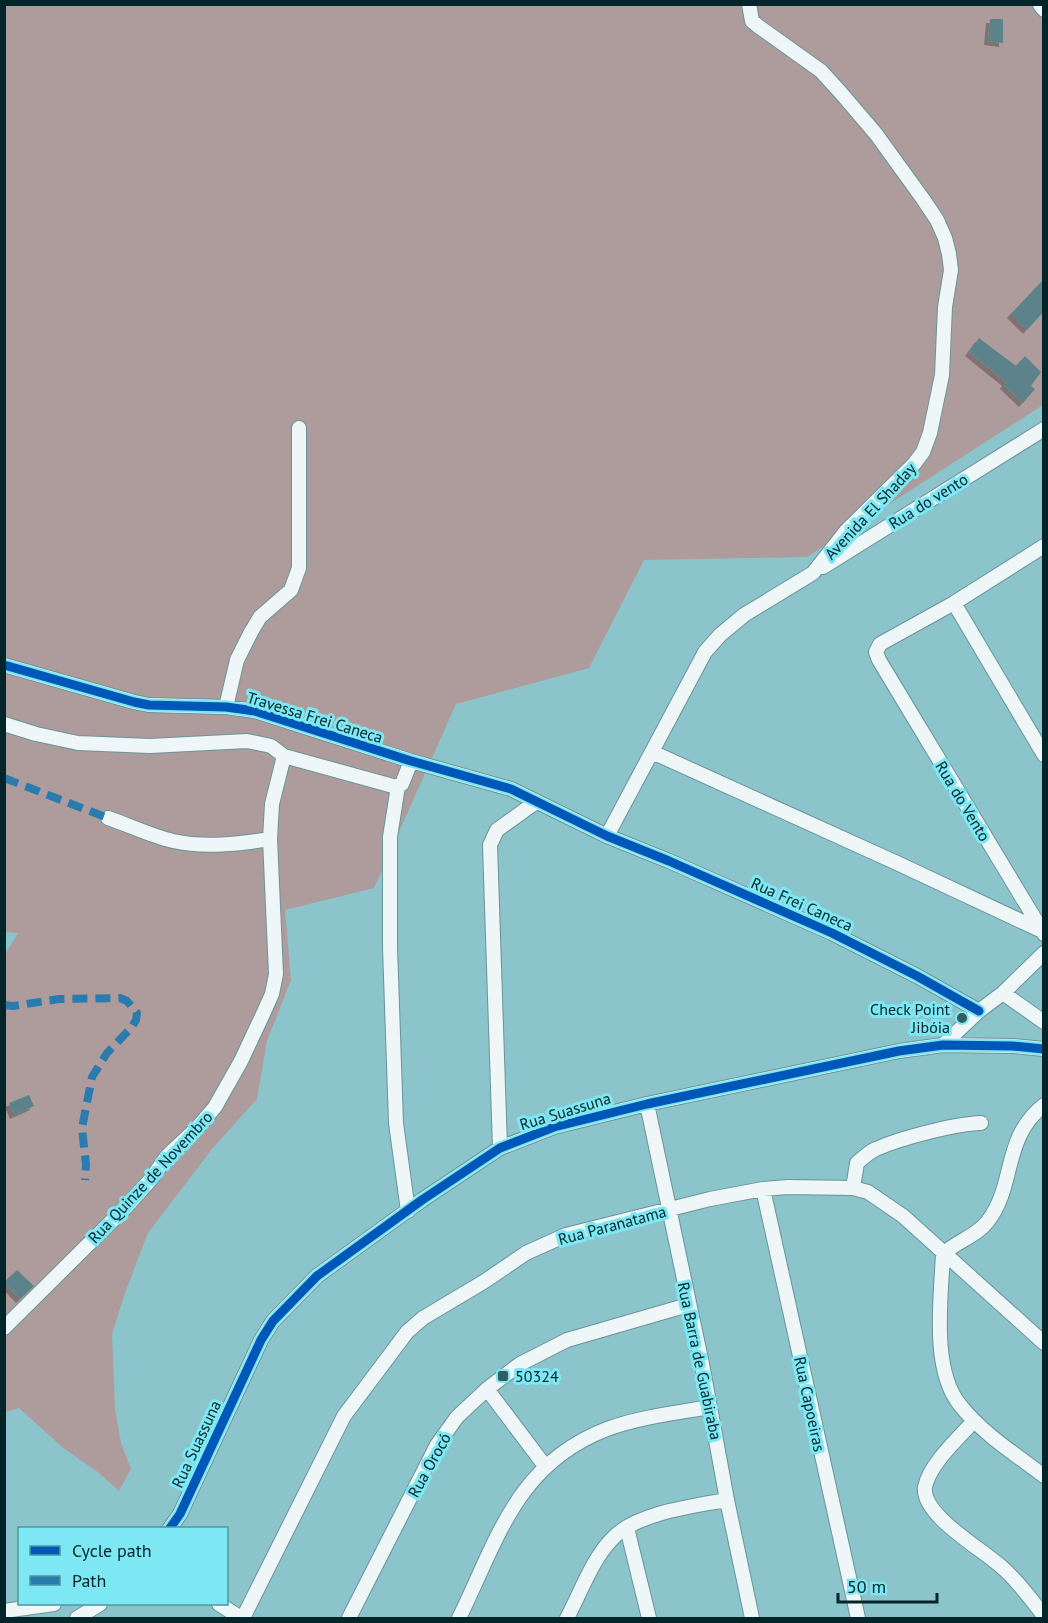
<svg xmlns="http://www.w3.org/2000/svg" width="1048" height="1623" font-family="'PT Sans',sans-serif">
  <defs>
    <filter id="shadow"><feDropShadow dx="-4" dy="4" stdDeviation="0" flood-color="#0004"/></filter>
  </defs>
  <rect width="100%" height="100%" fill="#8bc4ca"/>
  <path fill="#ae9c9c" d="M5 5H1043V405L807 557 644 560 589 668 456 704 374 888 285 910 291 980 267 1041 257 1099 212 1149 148 1233 125 1293 112 1334 115 1409 121 1443 131 1469 119 1491 99 1473 62 1447 19 1408 5 1412 4 956 18 933 4 932Z"/>
  <path fill="#5b838a" filter="url(#shadow)" d="M990 19H1003V43L988 41Z
    M1044 279V311L1027 330 1011 314Z
    M979 338 1016 366 1025 356 1041 372 1031 386 1035 389 1023 403 1004 385 1006 382 969 352Z
    M29 1095 34 1106 14 1115 9 1103Z
    M17 1270 34 1286 20 1299 4 1282Z"/>
  <g fill="none" stroke-linecap="round" stroke-linejoin="round">
    <g stroke="#6a9498" stroke-width="16">
      <path id="minor" d="M1040 5 1044 10
        M1044 546 954 603 880 644 876 652 879 660 1044 934
        M823 567 1044 429
        M954 603 1044 755
        M4 665 134 702 149 705 226 707 255 711 411 761 511 789 607 836 669 861 832 933 917 976 979 1011
        M226 707 237 660 251 632 260 617 291 590 299 568V428
        M4 724 36 734 78 743 150 746 247 741 271 746 284 756 393 786 402 784 411 761
        M652 752 897 863 1040 930
        M398 786 390 837V947L396 1123 408 1211
        M108 818C129 825 151 836 173 841 205 848 239 844 270 839
        M607 836 705 652 720 635 744 615 813 573 846 531 914 464 923 452 930 433 942 375 945 307 951 270 949 254 945 238 937 220 923 199 876 134 841 93 821 71 758 26 752 21 749 4
        M1003 993 1044 1022
        M943 1045 979 1011 1003 993 1044 953
        M647 1104 702 1364 727 1500 752 1618
        M1044 1105C1002 1138 1016 1184 988 1221 977 1236 957 1241 943 1254 941 1297 931 1370 960 1405 982 1433 1015 1454 1044 1476
        M500 1148 490 845 497 830 536 802
        M853 1188 857 1163C863 1158 869 1152 876 1149 900 1138 955 1124 981 1123
        M763 1189 858 1618
        M4 1328 126 1207 151 1179 167 1156 198 1127 215 1107 241 1061 263 1014 272 994 276 974 270 839 272 804 284 756
        M487 1389 545 1466
        M974 1421C958 1438 929 1465 925 1487 921 1516 986 1551 1005 1570 1020 1584 1032 1600 1044 1616
        M170 1528 180 1514 261 1340 273 1321 317 1276 422 1200 500 1148 554 1127 647 1104 899 1051 943 1045 1013 1046 1044 1049
        M627 1528 649 1618
        M219 1604 241 1618
        M4 1611 54 1604
        M77 1618 100 1604
        M243 1618 344 1416 407 1332 423 1318 485 1281 526 1253 566 1235 710 1199 763 1189 788 1187 853 1188 868 1192 903 1216 1044 1343
        M349 1618 437 1445 457 1417 487 1389 520 1364 567 1340 688 1305
        M459 1618C498 1539 516 1464 607 1429 640 1417 676 1413 710 1407
        M567 1618C581 1592 592 1559 613 1538 636 1513 694 1506 727 1500"/>
    </g>
    <use href="#minor" stroke="#eef6f7" stroke-width="14"/>
    <path stroke="#2a7bae" stroke-width="8" stroke-dasharray="15 8" stroke-linecap="butt" d="M4 778 108 818
      M4 1005 13 1006 59 999 120 998 127 1001 137 1013 136 1020 132 1027 107 1053 92 1077 82 1128 86 1165 85 1180"/>
    <g stroke="#7de7f3" stroke-width="13">
      <path id="cycleway" d="M4 665 134 702 149 705 226 707 255 711 411 761 511 789 607 836 669 861 832 933 917 976 979 1011
        M170 1528 180 1514 261 1340 273 1321 317 1276 422 1200 500 1148 554 1127 647 1104 899 1051 943 1045 1013 1046 1044 1049"/>
    </g>
    <use href="#cycleway" stroke="#0057b8" stroke-width="9"/>
  </g>
  <g fill="#325d61" stroke="#7de7f3" stroke-width="2">
    <circle cx="962" cy="1018" r="6"/>
    <rect x="497" y="1370" width="12" height="12" rx="3"/>
  </g>
  <g text-anchor="middle" dominant-baseline="central" stroke-width="6" stroke-linejoin="round" paint-order="stroke">
    <g font-size="16" fill="#022529" stroke="#7de7f3">
      <text transform="translate(928 501) rotate(-32)">Rua do vento</text>
      <text transform="translate(870 511) rotate(-47)">Avenida El Shaday</text>
      <text transform="translate(315 717) rotate(17)">Travessa Frei Caneca</text>
      <text transform="translate(963 801) rotate(59)">Rua do Vento</text>
      <text transform="translate(802 904) rotate(24)">Rua Frei Caneca</text>
      <text transform="translate(565 1111) rotate(-17)">Rua Suassuna</text>
      <text transform="translate(150 1177) rotate(-47)">Rua Quinze de Novembro</text>
      <text transform="translate(612 1225) rotate(-15)">Rua Paranatama</text>
      <text transform="translate(700 1361) rotate(78)">Rua Barra de Guabiraba</text>
      <text transform="translate(810 1404) rotate(78)">Rua Capoeiras</text>
      <text transform="translate(196 1444) rotate(-65)">Rua Suassuna</text>
      <text transform="translate(429 1465) rotate(-61)">Rua Orocó</text>
    </g>
    <g font-size="16" fill="#022529" stroke="#7de7f3" text-anchor="end">
      <text x="950" y="1009">Check Point<tspan x="950" dy="18">Jibóia</tspan></text>
      <text x="515" y="1376" text-anchor="start">50324</text>
    </g>
  </g>
  <rect width="1048" height="1623" fill="none" stroke="#022529" stroke-width="12"/>
  <rect x="18" y="1527" width="210" height="78" fill="#7de7f3" stroke="#4c99a2" stroke-width="1.5"/>
  <rect x="30" y="1546" width="30" height="9" fill="#0057b8" stroke="#4c99a2" stroke-width="1.5"/>
  <text x="72" y="1557" font-size="18" fill="#022529">Cycle path</text>
  <rect x="30" y="1576" width="30" height="9" fill="#2a7bae" stroke="#4c99a2" stroke-width="1.5"/>
  <text x="72" y="1587" font-size="18" fill="#022529">Path</text>
  <path d="M838 1593v9h99v-9" fill="none" stroke="#022529" stroke-width="3"/>
  <text x="847" y="1593" font-size="18" fill="#022529" stroke="#7de7f3" stroke-width="4.5" paint-order="stroke">50 m</text>
</svg>
